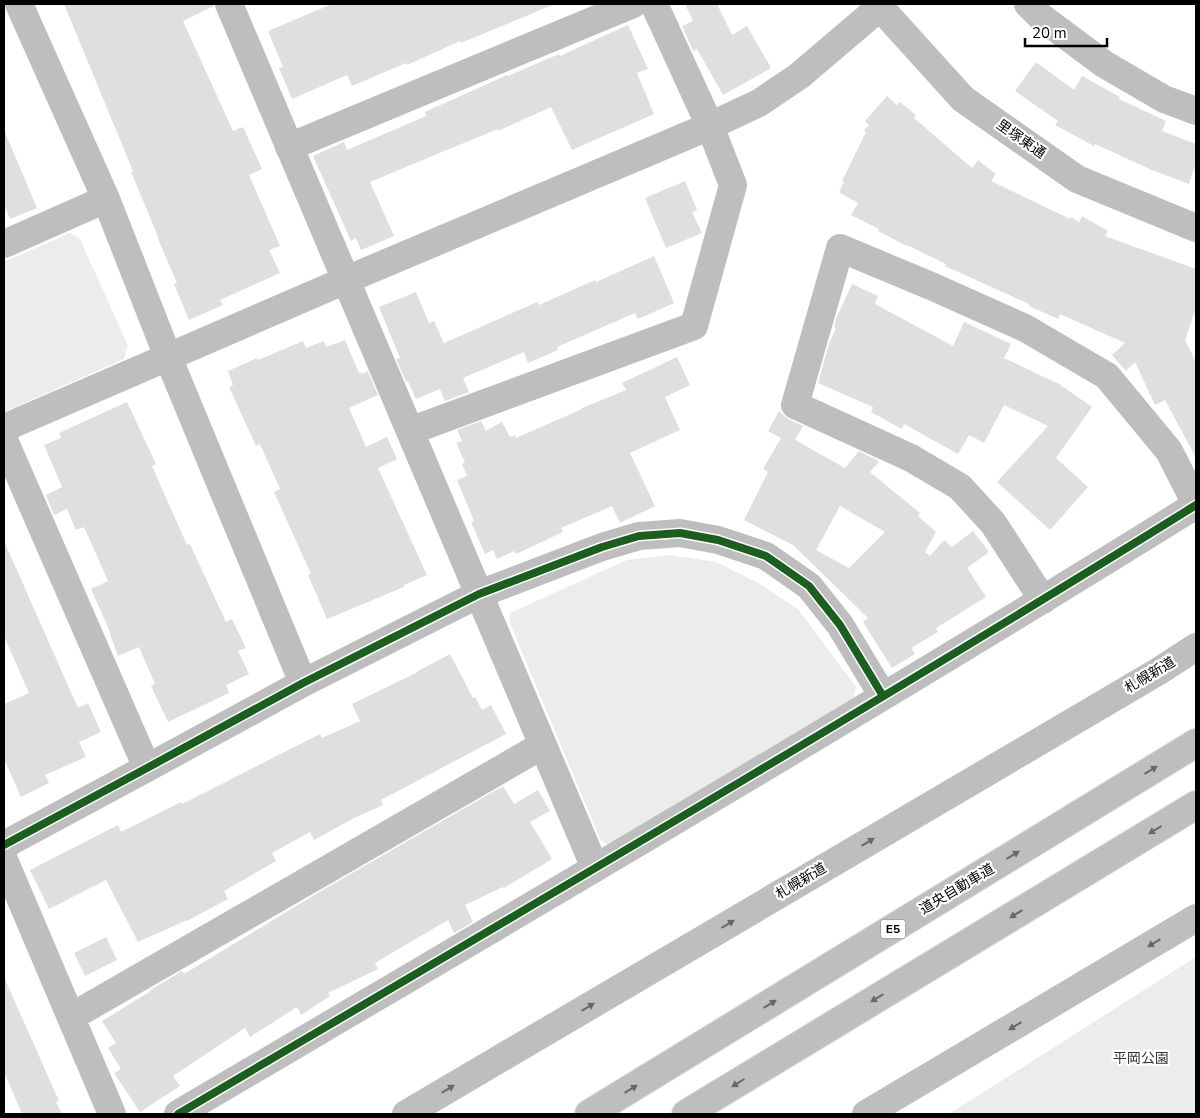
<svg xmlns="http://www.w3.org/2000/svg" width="1200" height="1118" font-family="'Nunito Sans','Noto Sans JP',sans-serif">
  <rect width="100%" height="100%" fill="#fff"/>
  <path fill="#ececec" d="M70 233 80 239 128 346 124 359 4 412V262Z
    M669 555 716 562 758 583 798 609 856 687 853 699 608 845 600 839 510 623V613L627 560Z
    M1196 957V1114H949Z"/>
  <path fill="#dfdfdf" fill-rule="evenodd" d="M64 4H214V6L183 21 233 131 243 127 262 169 249 175 280 246 269 250 280 273 220 300 223 305 189 320 174 284 177 283 158 239H159L131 172 133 171Z
    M332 4H555L461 43 460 41 407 65 406 63 352 86 347 75 292 99 279 68 283 67 268 31Z
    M685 4H717L732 35 747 26 771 68 723 95 697 49 693 51 682 26 693 21Z
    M628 25 648 69 637 73 654 114 572 150 551 107 498 131V129L425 159 370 182 394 236 361 250 356 238 351 241 313 156 344 142 347 150 426 116 425 112 507 75 508 76 559 54 560 56Z
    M1036 62 1074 90 1082 76 1120 97 1119 99 1166 121 1162 131 1196 144V163L1189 184 1152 170 1095 144 1094 146 1055 125 1058 121 1015 91Z
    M887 96 897 105 900 102 916 115 914 118 972 168 978 160 996 174 991 181 1070 219 1071 217 1079 222 1082 216 1108 231 1105 236 1196 269V308L1185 340 1196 362V458L1165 400 1155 405 1135 362 1126 371 1112 355 1125 343 1060 314 1058 319 1029 306V304L945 266 946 264 907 245V246L878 231 879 229 851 215 858 203 839 192 844 182 842 181 866 132 864 130 869 125 865 121Z
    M4 130 37 208 10 219 4 204Z
    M685 181 697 210 692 212 702 233 666 248 645 198Z
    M654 256 674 303 638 319 635 313 557 347 558 350 528 363 524 352 463 378 469 392 445 401 440 389 416 399 408 381 406 382 396 359 400 358 379 307 416 292 429 323 434 321 444 343 537 302 539 305 595 280 596 282Z
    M852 284 878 296 875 304 953 346 964 322 1011 344 1004 358 1059 384 1092 407 1056 458 1088 487 1050 530 997 482 1048 426 1004 405 984 443 969 435 958 454 904 424 902 429 871 412 873 407 818 383 829 343 836 328 834 327 836 319Z
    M345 340 359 373 361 372V374L368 371 378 395 349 408 366 447 387 437 397 459 378 468 427 575 404 585V587L327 619 308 575 311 574 274 492 280 489 260 444 256 446 229 387 233 385 228 371 257 358 258 360 303 341 306 348 324 341 326 347Z
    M677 357 690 385 665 397 680 430 630 453 655 506 620 523 612 506 561 528 563 532 516 554 514 551 497 559 493 550 485 554 471 522 474 521 457 480 467 476 462 464 465 462 456 443 462 441 457 430 481 421 486 431 502 422 510 437 515 435 516 438 582 409V408L626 390 622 383Z
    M127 402 156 464 152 466 187 545 190 544 226 622 232 619 246 648 238 651 249 674 226 685 229 693 168 722 151 686 155 684 139 647 118 656 110 634H111L91 589 108 581 84 527 76 530 67 509 54 515 46 495 62 487 44 445 61 438 59 433Z
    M779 411 788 419 803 426 795 440 845 468 859 451 875 459 879 462 870 472 920 513 918 516 936 532 925 552 930 556 944 540 952 547 973 531 989 552 967 568 986 597 936 628 938 632 911 648 915 654 892 668 863 622 868 618 793 545 744 520 768 472 763 469 781 438 768 431ZM840 506 885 532 849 568 816 550Z
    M4 541 78 708 88 703 101 732 79 742 86 757 45 775 49 783 21 797 4 759V704L29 693 4 636Z
    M450 654 473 698 475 697 482 710 491 705 506 734 381 800 383 805 354 818 314 840 310 832 272 853 276 861 224 891 228 899 187 921V920L138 942 106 880 49 909 30 870 118 825 121 832 181 802 182 804 320 734 322 738 360 721 352 704 418 672V671Z
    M503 786 514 804 538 790 550 811 530 822 552 859 504 888 503 887 465 905 473 922 454 933 448 920 375 963 378 969 328 993 330 996 301 1015 297 1007 250 1037 245 1028 173 1076 180 1086 140 1112 114 1073 121 1069 108 1048 116 1043 102 1021 151 991 150 990 182 971 184 974 321 891Z
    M106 937 117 960 85 976 74 953Z
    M4 977 59 1101 56 1102 62 1114H22L4 1072Z"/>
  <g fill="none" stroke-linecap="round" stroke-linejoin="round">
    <g stroke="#dbdbdb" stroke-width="30">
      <path id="motorway" d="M589 1114 1196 743
        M686 1114 1196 805"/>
    </g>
    <path stroke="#bebebe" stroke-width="28" d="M19 4 106 199 168 357 303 683
      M229 4 595 868
      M877 4 963 99 1077 179 1196 228
      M1028 4 1041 17 1104 64 1164 99 1196 111
      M289 147 633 4
      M4 244 106 199
      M4 428 346 280 710 126 759 103 799 76 880 7
      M410 431 694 326 733 185 710 126 654 4
      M4 440 147 768
      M1043 600 993 523 960 487 911 458 795 405 840 248 931 286 1025 328 1107 376 1169 451 1196 504
      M4 845 147 768 303 683 479 594 602 547 639 536 680 533 718 540 766 556 809 586 840 625 883 696
      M4 860 112 1114
      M71 1017 543 745
      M178 1114C519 913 860 714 1196 505"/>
    <path stroke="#bebebe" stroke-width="28" d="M406 1114 1159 671 1196 647
      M866 1114 1196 918"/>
    <use href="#motorway" stroke="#bebebe" stroke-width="28"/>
    <g stroke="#fff" stroke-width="11">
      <path id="cycleway" d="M4 845 147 768 303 683 479 594 602 547 639 536 680 533 718 540 766 556 809 586 840 625 883 696
        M178 1114C519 913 860 714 1196 505"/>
    </g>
    <use href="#cycleway" stroke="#1b5e20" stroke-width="8"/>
  </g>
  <defs><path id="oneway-solid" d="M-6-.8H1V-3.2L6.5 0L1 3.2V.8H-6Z" transform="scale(1.25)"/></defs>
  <g fill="#686868">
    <use href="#oneway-solid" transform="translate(1151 770) rotate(-31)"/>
    <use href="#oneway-solid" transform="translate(1155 830) rotate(149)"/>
    <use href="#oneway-solid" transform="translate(868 842) rotate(-31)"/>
    <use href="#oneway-solid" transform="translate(1013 855) rotate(-31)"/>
    <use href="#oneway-solid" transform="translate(1016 914) rotate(149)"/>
    <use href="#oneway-solid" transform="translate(728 924) rotate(-31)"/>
    <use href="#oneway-solid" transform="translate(1154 943) rotate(149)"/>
    <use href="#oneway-solid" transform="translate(877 998) rotate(149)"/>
    <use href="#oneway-solid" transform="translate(770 1004) rotate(-31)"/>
    <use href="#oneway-solid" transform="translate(588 1007) rotate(-31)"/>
    <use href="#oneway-solid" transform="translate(1015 1026) rotate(149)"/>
    <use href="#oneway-solid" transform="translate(738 1083) rotate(148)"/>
    <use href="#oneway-solid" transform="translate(448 1089) rotate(-31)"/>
    <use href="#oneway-solid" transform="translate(631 1089) rotate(-31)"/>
  </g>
  <g text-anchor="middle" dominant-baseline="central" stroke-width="4.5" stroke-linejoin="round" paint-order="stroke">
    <rect fill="#fff" stroke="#4c4c4c" stroke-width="1" x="880.5" y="919.5" width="25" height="19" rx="4"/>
    <g font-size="12" font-weight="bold" fill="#000">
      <text x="893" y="929">E5</text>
    </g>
    <g font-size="14" fill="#000" stroke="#fff">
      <text transform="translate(1021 139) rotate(35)">里塚東通</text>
      <text transform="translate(1150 675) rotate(-31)">札幌新道</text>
      <text transform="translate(801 881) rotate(-31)">札幌新道</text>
      <text transform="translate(957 889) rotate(-31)">道央自動車道</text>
    </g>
    <g font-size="14" fill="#333" stroke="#fff">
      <text x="1141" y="1058">平岡公園</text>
    </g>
  </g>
  <rect width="1200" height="1118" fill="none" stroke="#000000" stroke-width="10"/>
  <path d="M1025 38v8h82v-8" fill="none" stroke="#000000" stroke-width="2.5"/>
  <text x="1032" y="38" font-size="15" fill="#000000" stroke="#ffffff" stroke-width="4" paint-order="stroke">20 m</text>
</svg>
